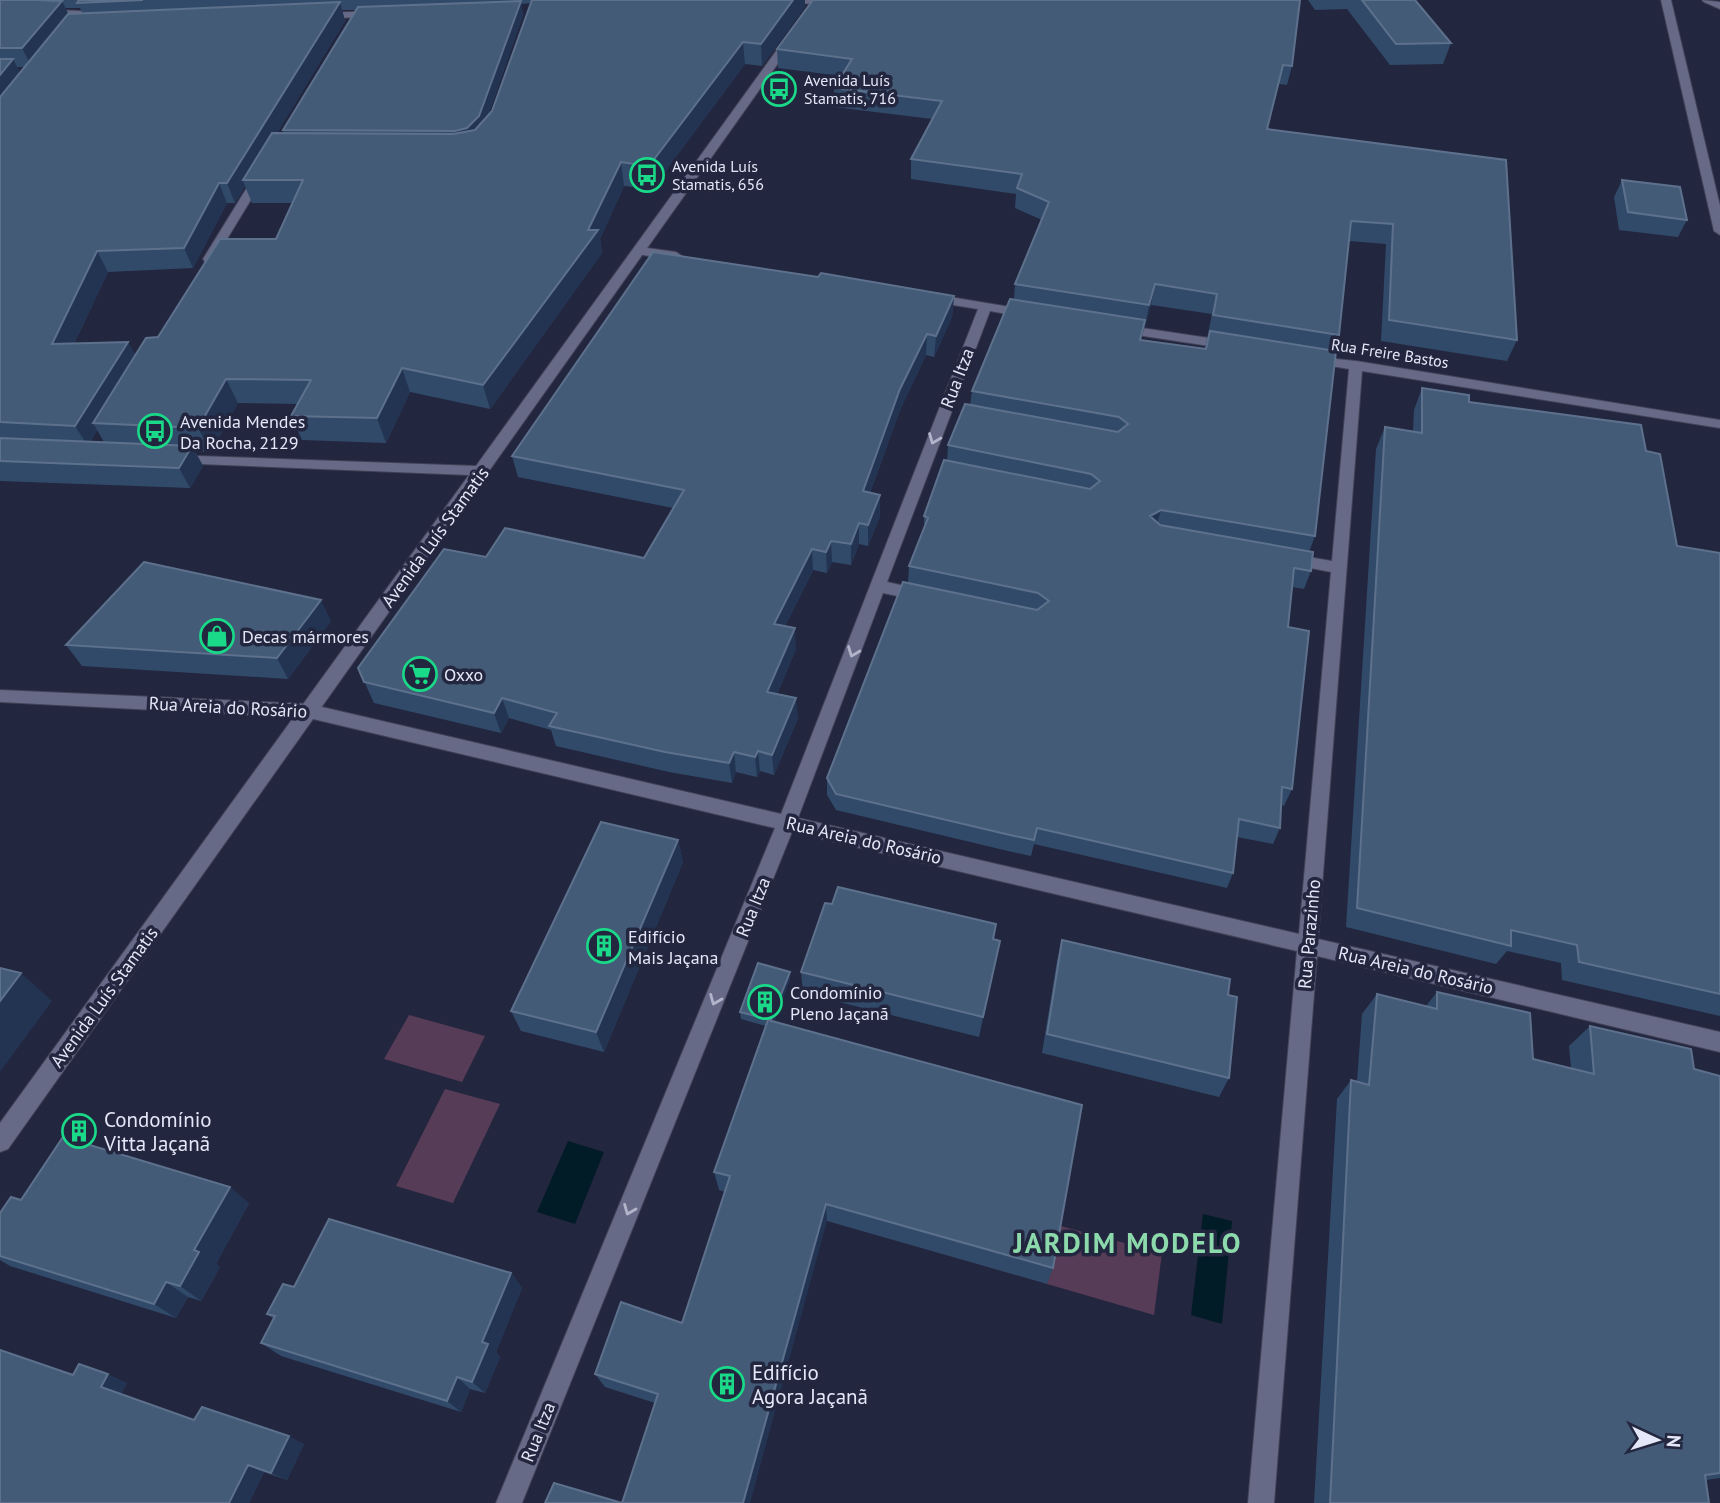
<svg xmlns="http://www.w3.org/2000/svg" width="1720" height="1503" font-family="'PT Sans',sans-serif">
  <rect width="100%" height="100%" fill="#23263f"/>
  <path fill="#573c57" d="M409 1015 485 1036 462 1082 384 1059Z
    M445 1089 500 1104 453 1203 396 1186Z
    M1057 1225 1162 1253 1154 1315 1047 1284Z"/>
  <path fill="#021c27" d="M568 1141 604 1152 575 1224 537 1212Z
    M1203 1214 1232 1221 1222 1324 1191 1315Z"/>
  <g fill="none" stroke-linecap="round" stroke-linejoin="round">
    <g stroke="#414257" stroke-width="2">
      <path id="street" d="M778 0H848L843 3 782 4Z
        M1661 0H1671L1720 206V235L1714 231Z
        M1702 0 1720 2V9L1704 2Z
        M0 8 82 11 87 14 82 17 0 14Z
        M376 11 381 14 379 16 321 19 316 16 321 13Z
        M256 173 266 175 213 262H205L203 259Z
        M640 247 676 252 682 256 676 260 636 254V248Z
        M932 294 1029 310 1035 314 1029 318 990 311 887 582 927 591 929 595 921 601 883 593 798 818 1299 934 1331 572 1290 564 1282 559 1290 554 1332 561 1349 369 1307 362V356L1356 361 1720 420V428L1362 371 1318 939 1720 1032V1052L1317 956 1274 1503H1248L1297 951 792 832 522 1503H496L775 828 309 718 0 702V690L309 704 781 814 978 309 928 301 926 298Z
        M1122 325 1229 341 1236 345 1229 349 1117 332 1116 329Z"/>
    </g>
    <g stroke="#414257" stroke-width="2">
      <path id="secondary" d="M813 0H823L8 1149 0 1152V1123L469 475 175 463 170 461V455L476 466Z"/>
    </g>
    <use href="#street" fill="#666a87" fill-rule="evenodd"/>
    <use href="#secondary" fill="#666a87" fill-rule="evenodd"/>
  </g>
  <path fill="#314a69" fill-rule="evenodd" d="M0 0H805V7L762 66 745 64 652 189 624 186 600 239 602 253 490 409 410 392 386 443 302 440 291 416 298 404 238 403 211 452 195 451 203 466 190 488 0 481ZM531 3 492 111 488 116 523 15 521 4ZM65 8H80L82 13 68 14ZM342 10H356L283 130V133H277L345 21ZM17 67H24L20 73ZM245 186 252 203H292L276 239 135 355 128 342 74 344 108 272 193 268 227 203H235ZM97 430 104 442 91 441Z
    M813 0 1292 66 1287 85 1279 84 1267 129 1506 160 1517 340 1507 361 1381 341 1386 244 1349 241 1339 335 1333 350 1315 536 1309 552 1311 571 1304 589 1292 587 1288 627 1292 789 1284 806 1281 805 1280 828 1273 844 1237 837 1233 873 1227 888 1034 844 1031 856 1008 851 836 810 827 795V778L908 583 909 566 924 528V516L947 460 948 445 970 405 972 391 1014 299 1015 284 1042 220 1015 208 1016 194 911 179V159L932 119 834 107V88L841 76 778 68 777 49ZM1151 305 1212 314 1205 349 1141 340Z
    M1308 0H1415L1451 43 1443 64 1390 65 1347 9 1315 10Z
    M1622 180 1687 220 1678 237 1619 230 1614 197Z
    M818 277 954 296 952 317 934 357 926 355 900 410 870 493 880 495V516L868 546 859 544 851 565 832 562 827 573 813 570 785 626 796 649 777 694 798 718 774 775 760 771 757 777 736 772 732 783 669 772 556 746 551 730 509 718 501 733 374 703 358 668 486 557 644 558 673 508 518 477 512 456Z
    M1422 388 1646 451 1677 546 1720 553V1016L1562 980 1561 963 1507 951 1496 964 1346 927 1376 449 1385 427 1413 431 1414 410Z
    M331 621 288 679 82 666 66 645Z
    M678 840 683 862 604 1052 521 1031 511 1011Z
    M832 904 996 924 994 939 1000 941 979 1037 803 993 801 972Z
    M1062 940 1228 995 1229 1078 1219 1097 1042 1053 1057 961Z
    M790 979 774 1022 1053 1268 1047 1284 827 1221 655 1403 605 1387 595 1374 682 1323 725 1192 719 1190 714 1172 766 1026 741 1019 740 1012Z
    M1437 992 1533 1059 1571 1068 1569 1046 1590 1026 1694 1069 1720 1076V1478L1706 1480 1709 1503H1314L1337 1099 1351 1080 1357 1081 1362 1014 1377 994 1426 1006Z
    M21 1200 249 1203 216 1264 220 1267 201 1301 188 1297 176 1318 10 1266 0 1260V1213Z
    M511 1273 522 1288 496 1352 500 1357 485 1393 470 1389 461 1412 281 1356 261 1343 274 1319 267 1314 294 1287Z
    M73 1375 127 1383 121 1394 194 1420 304 1444 287 1480 264 1472 249 1503H0Z"/>
  <path fill="#233452" d="M793 0H805V7L762 66 761 44Z
    M62 1 71 19 32 67 22 48Z
    M521 1 523 15 483 131 459 145 455 131Z
    M340 2 345 21 249 180H243L245 186 235 203 227 183Z
    M743 42 745 64 652 189 649 166Z
    M13 59 23 78 0 107V75Z
    M621 162 624 186 600 239 602 253 490 409 483 385 588 230Z
    M219 183 227 203 193 268 184 248Z
    M97 251 108 272 64 365 52 344Z
    M1155 284 1151 305 1145 325 1149 305Z
    M954 296 952 317 934 357 936 336Z
    M927 334 926 355 900 410 863 512V491L900 389Z
    M128 342 139 362 93 423 97 430 88 446 75 426Z
    M402 368 410 392 386 443 377 418Z
    M226 379 238 403 211 452 198 428Z
    M192 446 203 466 190 488 179 468Z
    M880 495V516L868 546V525Z
    M1161 510 1156 527 1150 516Z
    M859 523V544L851 565V544Z
    M831 541 832 562 827 573 826 552Z
    M812 549 813 570 776 644 774 624Z
    M321 600 331 621 288 679 277 658Z
    M795 628 796 649 769 712 767 692Z
    M502 698 509 718 501 733 494 713Z
    M796 698 798 718 774 775 772 755Z
    M758 751 760 771 757 777 755 757Z
    M734 752 736 772 732 783 729 763Z
    M678 840 683 862 604 1052 596 1032Z
    M1000 941 996 962 979 1037 983 1017Z
    M790 972V979L772 1027 771 1020Z
    M21 973 52 1001 0 1072V1001Z
    M230 1187 249 1203 216 1264 220 1267 201 1301 180 1286 194 1250Z
    M826 1204 827 1221 750 1503H743Z
    M511 1273 522 1288 496 1352 500 1357 485 1393 472 1382 482 1342Z
    M166 1282 188 1297 176 1318 154 1304Z
    M108 1374 127 1383 120 1396 101 1387Z
    M457 1377 470 1389 461 1412 447 1401Z
    M289 1436 304 1444 287 1480 271 1473Z
    M248 1465 264 1472 249 1503H229Z"/>
  <path fill="#445b78" stroke="#5d718c" stroke-width="2" d="M0 0H37L62 1 22 48H0Z
    M79 0H143L77 3Z
    M532 0H793L761 44 743 42 649 166 621 162 588 230H598L483 385 402 368 377 418 291 416 311 380 226 379 198 428 93 423 146 338 158 337 220 239H276L303 180H243L272 133 453 134 475 130 492 111Z
    M813 0H1300L1292 66 1283 65 1267 129 1506 160 1517 340 1389 320 1393 224 1351 221 1339 335 1213 315 1217 294 1155 284 1149 305 1015 284 1049 202 1017 188 1022 174 911 159 942 101 834 88 852 59 777 49Z
    M1362 0H1415L1451 43 1396 44Z
    M521 1 479 116 467 128 455 131 283 130 358 7Z
    M340 2 227 183H219L184 248 97 251 52 344 128 342 75 426 0 422V97L68 14Z
    M0 59H13L0 75Z
    M1622 180 1680 187 1687 220 1628 212Z
    M653 252 818 277 821 273 954 296 936 336 927 334 900 389 863 491 880 495 868 525 859 523 851 544 831 541 826 552 812 549 774 624 795 628 767 692 796 698 772 755 758 751 755 757 734 752 729 763 665 752 549 726 557 713 502 698 494 713 364 682 358 668 444 549 486 557 505 528 644 558 684 490 512 456Z
    M1010 299 1145 320 1140 340 1206 349 1210 331 1336 351 1315 536 1161 510 1150 516 1160 525 1313 552 1311 571 1294 568 1288 627 1309 631 1292 789 1282 787 1280 828 1239 819 1233 873 1037 828 1034 840 1010 835 836 794 827 778 903 582 1037 610 1049 601 1038 593 909 566 928 518 924 516 944 460 1090 489 1100 481 1091 474 948 445 965 404 1118 432 1128 424 1119 417 972 391Z
    M1422 388 1469 395V402L1641 425 1646 451 1660 454 1677 546 1720 553V994L1579 962 1577 945 1511 930V946L1357 908 1385 427 1422 433Z
    M0 438 192 446 179 468 0 461Z
    M144 562 321 600 277 658 66 645Z
    M601 822 678 840 596 1032 511 1011Z
    M838 887 996 924 993 939 1000 941 983 1017 801 972 825 903 832 904Z
    M1062 940 1230 979 1228 995 1237 997 1229 1078 1047 1034Z
    M758 963 790 972 771 1020 740 1012Z
    M0 968 21 973 0 1001Z
    M1437 992 1530 1013 1533 1059 1594 1074 1590 1026 1691 1049 1694 1069 1720 1076V1473L1705 1475 1709 1503H1330L1351 1080 1369 1085 1377 994 1437 1009Z
    M768 1020 1082 1105 1053 1268 826 1204 743 1503H622L658 1394 595 1374 621 1302 682 1323 730 1176 714 1172Z
    M63 1137 230 1187 194 1250 199 1252 180 1286 166 1282 154 1304 0 1256V1213L11 1197 21 1200Z
    M329 1219 511 1273 482 1342 488 1344 472 1382 457 1377 447 1401 261 1343 275 1316 267 1314 283 1284 294 1287Z
    M0 1350 73 1375 79 1364 108 1374 101 1387 194 1420 202 1407 289 1436 271 1473 248 1465 229 1503H0Z
    M554 1483 622 1503H545Z"/>
  <defs><path id="oneway-chevron" d="M-2-3.5L2.5 0L-2 3.5" fill="none" stroke-width="1.6" stroke-linecap="round" stroke-linejoin="round" transform="scale(1.75)"/></defs>
  <g stroke="#b2b5ca">
    <use href="#oneway-chevron" transform="translate(934 439) rotate(111)"/>
    <use href="#oneway-chevron" transform="translate(853 652) rotate(111)"/>
    <use href="#oneway-chevron" transform="translate(715 1000) rotate(112)"/>
    <use href="#oneway-chevron" transform="translate(629 1210) rotate(112)"/>
  </g>
  <defs>
    <g id="bus-ring" transform="scale(1.75)"><circle r="9.5" fill="#23263f" stroke="#1ad988" stroke-width="1.5"/><path d="M-5-6H5V4H4V6H2V4H-2V6H-4V4H-5ZM-3.5-4V0h7V-4ZM-3.5 1.2v1.5H-2V1.2ZM2 1.2v1.5H3.5V1.2Z" fill="#1ad988"/></g>
    <g id="shop-ring" transform="scale(1.75)"><circle r="9.5" fill="#23263f" stroke="#1ad988" stroke-width="1.5"/><path d="M-5-2.5h2.3a2.7 3.5 0 0 1 5.4 0H5L5.5 6h-11ZM-1.5-2.5h3a1.5 2.3 0 0 0-3 0Z" fill="#1ad988"/></g>
    <g id="supermarket-ring" transform="scale(1.75)"><circle r="9.5" fill="#23263f" stroke="#1ad988" stroke-width="1.5"/><path d="M-6-5.5h2.5l.6 2H6L4.5 2H-2.5L-4.4-4H-6ZM-1.5 3.2a1.3 1.3 0 1 0 .1 0ZM3 3.2a1.3 1.3 0 1 0 .1 0Z" fill="#1ad988"/></g>
    <g id="building-ring" transform="scale(1.75)"><circle r="9.5" fill="#23263f" stroke="#1ad988" stroke-width="1.5"/><path d="M-4-6H4V6H1V3H-1V6H-4ZM-2.5-4.3h1.7v1.8h-1.7ZM.8-4.3h1.7v1.8H.8ZM-2.5-1h1.7V.8h-1.7ZM.8-1h1.7V.8H.8Z" fill="#1ad988"/></g>
  </defs>
  <g fill-rule="evenodd">
    <use href="#bus-ring" x="779" y="89"/>
    <use href="#bus-ring" x="647" y="175"/>
    <use href="#bus-ring" x="155" y="431"/>
    <use href="#shop-ring" x="217" y="636"/>
    <use href="#supermarket-ring" x="420" y="674"/>
    <use href="#building-ring" x="604" y="946"/>
    <use href="#building-ring" x="765" y="1002"/>
    <use href="#building-ring" x="79" y="1131"/>
    <use href="#building-ring" x="727" y="1384"/>
  </g>
  <g text-anchor="middle" dominant-baseline="central" stroke-width="7" stroke-linejoin="round" paint-order="stroke">
    <g font-size="16" fill="#e4e7f7" stroke="#23263f" text-anchor="start">
      <text x="804" y="80">Avenida Luís<tspan x="804" dy="18">Stamatis, 716</tspan></text>
      <text x="672" y="166">Avenida Luís<tspan x="672" dy="18">Stamatis, 656</tspan></text>
    </g>
    <g font-size="16" fill="#e4e7f7" stroke="#23263f">
      <text transform="translate(1390 353) rotate(9)">Rua Freire Bastos</text>
    </g>
    <g font-size="18" fill="#e4e7f7" stroke="#23263f">
      <text transform="translate(957 378) rotate(-69)">Rua Itza</text>
      <text transform="translate(435 537) rotate(-54)">Avenida Luís Stamatis</text>
      <text transform="translate(228 707) rotate(3)">Rua Areia do Rosário</text>
      <text transform="translate(864 840) rotate(13)">Rua Areia do Rosário</text>
      <text transform="translate(753 907) rotate(-68)">Rua Itza</text>
      <text transform="translate(1309 934) rotate(-85)">Rua Parazinho</text>
      <text transform="translate(1416 970) rotate(13)">Rua Areia do Rosário</text>
      <text transform="translate(104 997) rotate(-54)">Avenida Luís Stamatis</text>
      <text transform="translate(538 1432) rotate(-68)">Rua Itza</text>
    </g>
    <g font-size="18" fill="#e4e7f7" stroke="#23263f" text-anchor="start">
      <text x="180" y="421">Avenida Mendes<tspan x="180" dy="21">Da Rocha, 2129</tspan></text>
      <text x="242" y="636">Decas mármores</text>
      <text x="444" y="674">Oxxo</text>
      <text x="628" y="936">Edifício<tspan x="628" dy="21">Mais Jaçana</tspan></text>
      <text x="790" y="992">Condomínio<tspan x="790" dy="21">Pleno Jaçanã</tspan></text>
    </g>
    <g font-size="21" fill="#e4e7f7" stroke="#23263f" text-anchor="start">
      <text x="104" y="1119">Condomínio<tspan x="104" dy="24">Vitta Jaçanã</tspan></text>
      <text x="752" y="1372">Edifício<tspan x="752" dy="24">Agora Jaçanã</tspan></text>
    </g>
    <g font-size="28" font-weight="bold" letter-spacing="2" fill="#8cd9ac" stroke="#23263f">
      <text x="1128" y="1242">JARDIM MODELO</text>
    </g>
  </g>
  <g transform="translate(1657 1440) rotate(94)" stroke="#23263f" stroke-width="5" paint-order="stroke">
  <path d="M0-5L12 26L0 18L-12 26Z" fill="#e4e7f7"/>
  <text y="-10" font-size="19" font-weight="bold" text-anchor="middle" fill="#e4e7f7">N</text>
  </g>
</svg>
